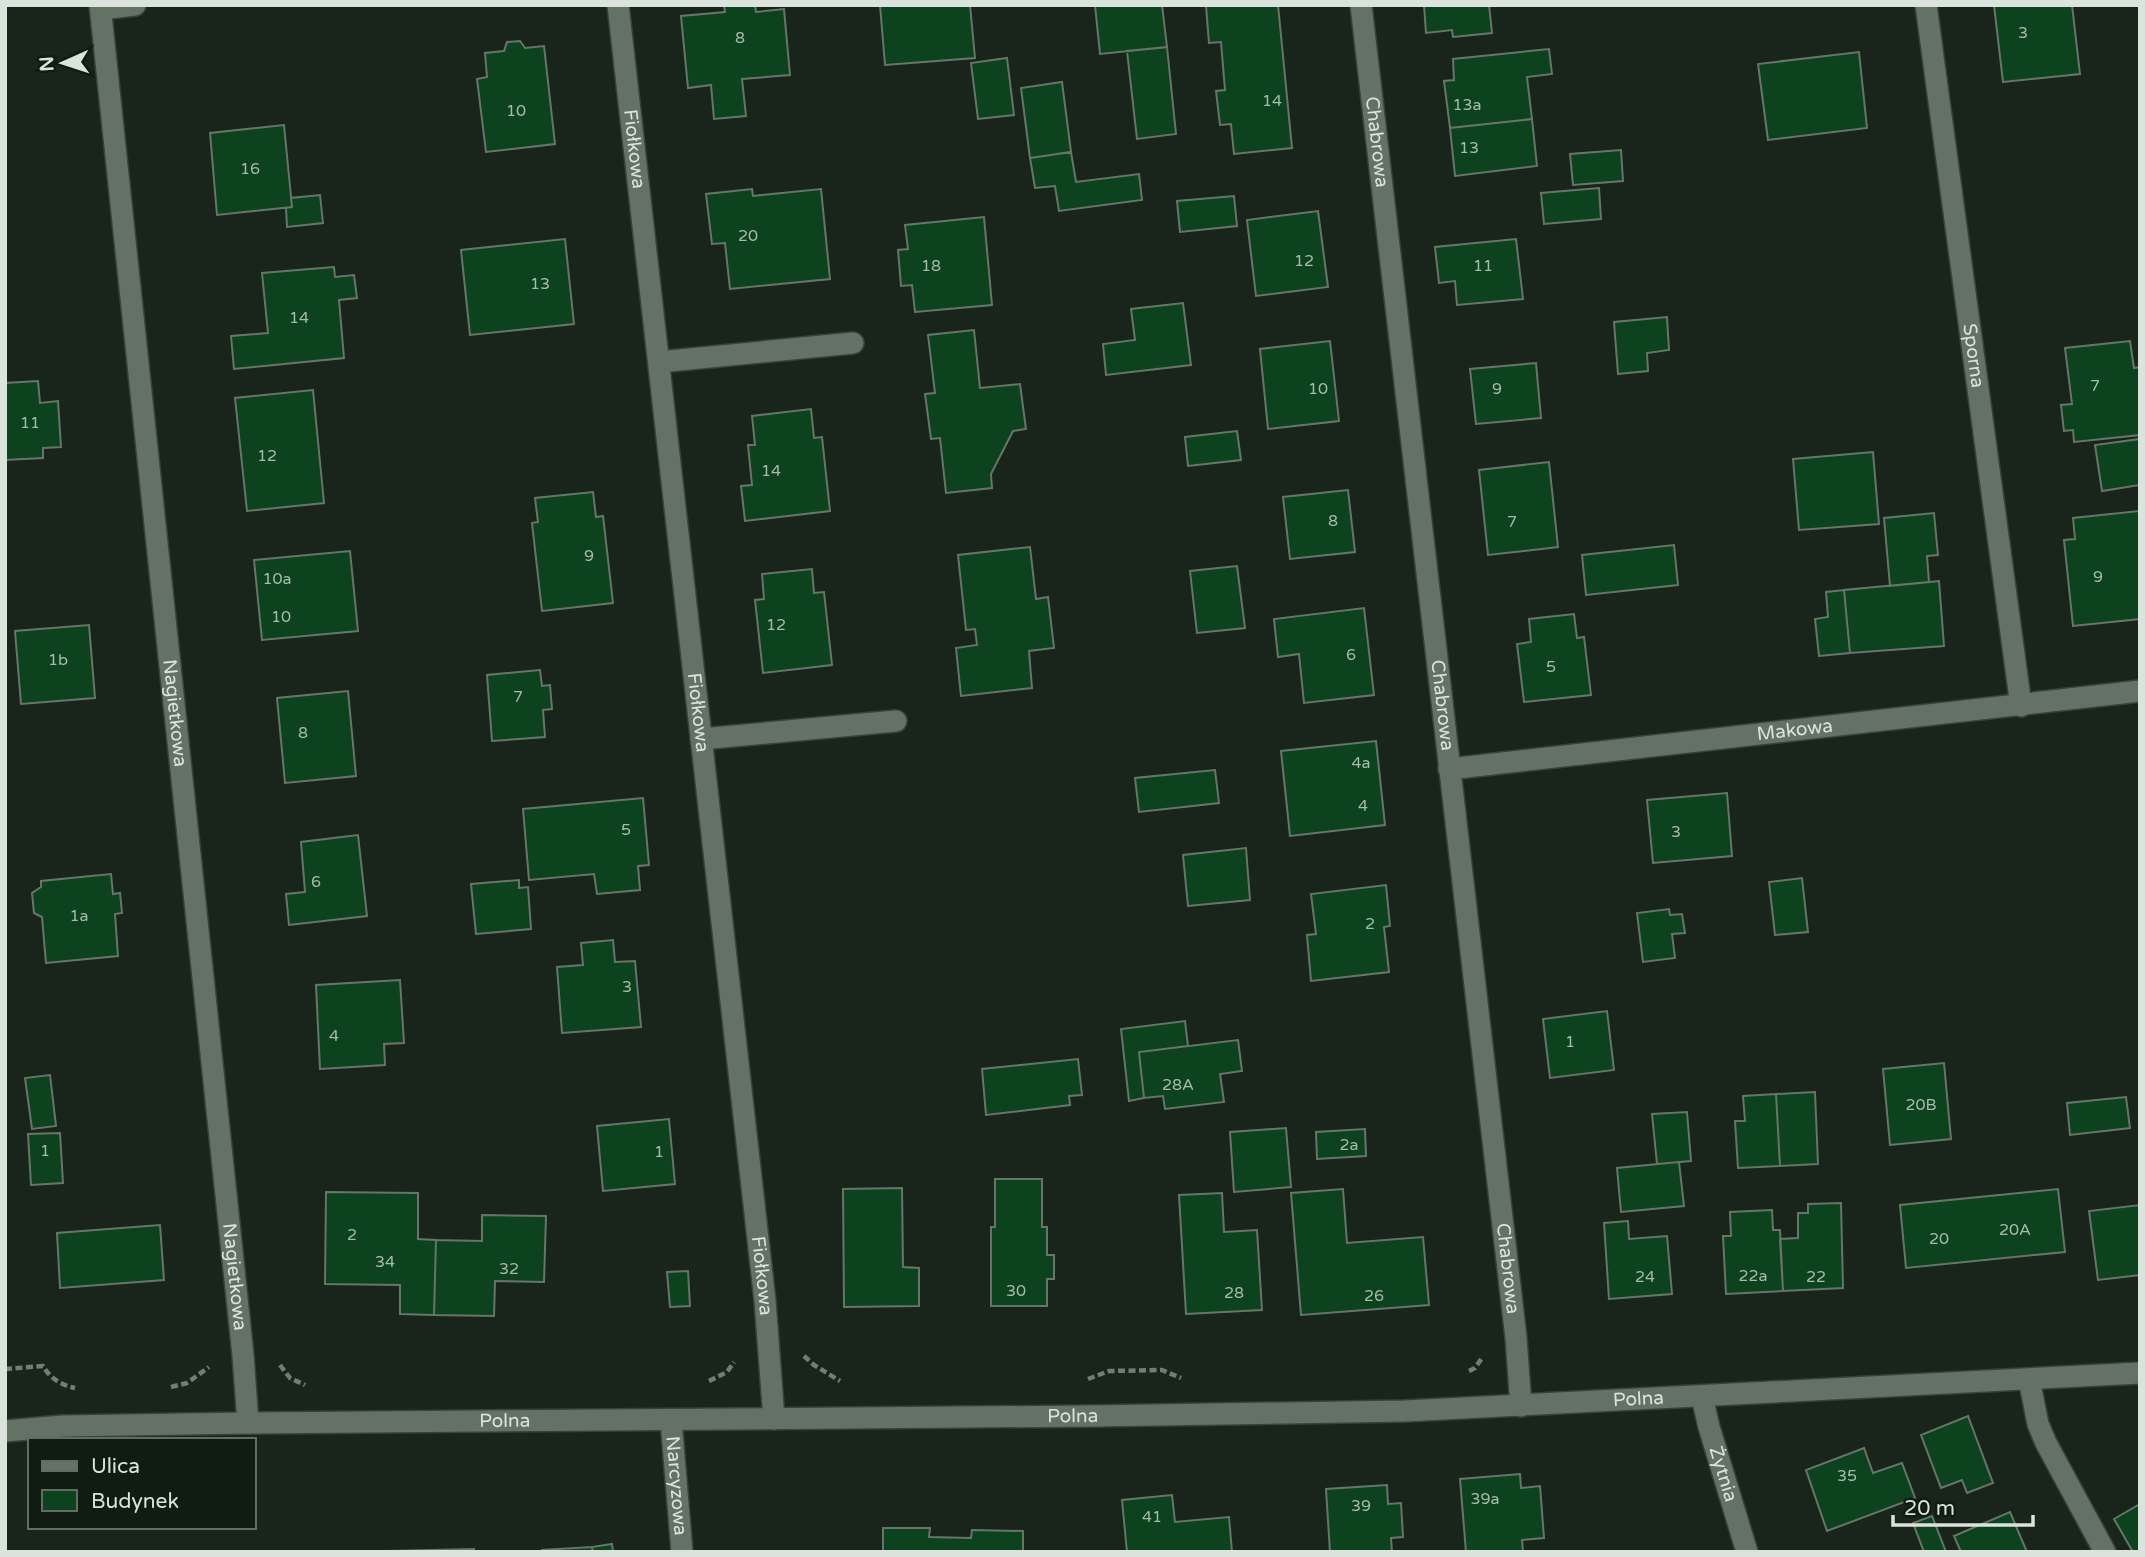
<svg xmlns="http://www.w3.org/2000/svg" width="2145" height="1557" font-family="'Varela Round',sans-serif">
  <rect width="100%" height="100%" fill="#19251b"/>
  <path fill="#0c421e" stroke="#677569" stroke-width="2" d="M724 5H755L756 12 784 9 790 75 742 79 746 116 714 119 711 85 688 88 681 16 725 12Z
    M880 5H970L975 58 885 65Z
    M1095 5H1162L1167 47 1100 54Z
    M1278 5 1292 148 1234 154 1231 124 1220 125 1216 91 1225 90 1221 42 1209 43 1206 6Z
    M1424 5H1489L1492 33 1453 37 1452 30 1426 33Z
    M1994 5H2072L2080 74 2003 82Z
    M520 41 525 48 544 46 555 144 486 152 477 79 487 77 485 53 504 51 507 42Z
    M1167 47 1176 134 1137 139 1127 51Z
    M1549 49 1552 74 1527 77 1532 119 1450 128 1444 81 1454 80 1453 59Z
    M1859 52 1867 128 1768 140 1758 64Z
    M1007 58 1014 115 978 119 971 63Z
    M1062 82 1071 152 1030 158 1021 88Z
    M1532 119 1537 166 1455 176 1450 128Z
    M284 125 292 207 217 215 210 133Z
    M1621 150 1623 181 1573 185 1570 154Z
    M1071 152 1076 182 1139 174 1142 200 1059 211 1055 186 1035 188 1030 158Z
    M1599 188 1601 219 1544 224 1541 193Z
    M752 189 753 196 821 189 830 279 730 289 725 243 712 244 706 194Z
    M320 195 323 223 287 227 286 208 292 207 291 198Z
    M1234 196 1237 226 1180 232 1177 201Z
    M1318 211 1328 287 1256 296 1247 220Z
    M984 217 992 305 915 312 912 285 901 286 898 250 908 249 905 225Z
    M565 239 574 324 470 335 461 250Z
    M1516 239 1523 299 1457 305 1455 281 1439 283 1435 247Z
    M334 267 335 277 354 275 357 298 339 300 344 358 234 369 231 336 268 333 262 273Z
    M1183 303 1191 365 1106 375 1103 344 1135 340 1131 309Z
    M1667 317 1669 350 1647 353 1648 371 1618 374 1614 322Z
    M974 330 980 388 1020 384 1026 429 1013 431 991 474 992 488 946 493 940 438 931 439 925 394 935 393 928 335Z
    M1330 341 1339 421 1268 429 1260 349Z
    M2130 341 2134 368 2140 367V435L2074 442 2073 430 2064 431 2061 405 2072 404 2065 348Z
    M1536 363 1541 418 1476 424 1470 369Z
    M38 381 40 403 58 401 61 447 43 448V458L5 460V383Z
    M313 390 324 503 247 511 235 398Z
    M811 409 814 438 822 437 830 511 745 521 741 486 752 485 748 445H755L752 416Z
    M1237 431 1241 460 1188 466 1185 437Z
    M2140 439V485L2102 491 2095 445Z
    M1873 452 1879 524 1799 530 1793 459Z
    M1549 462 1558 547 1488 555 1479 470Z
    M1348 490 1355 552 1290 559 1283 497Z
    M593 492 596 517 603 516 613 603 542 611 532 523 538 522 535 498Z
    M2139 511 2140 619 2073 626 2064 540 2075 539 2073 518Z
    M1934 513 1938 555 1927 556 1929 582 1890 586 1884 518Z
    M1674 545 1678 585 1586 595 1582 555Z
    M1030 547 1036 599 1048 597 1054 648 1029 651 1032 688 961 696 956 648 977 645 975 629 966 630 958 555Z
    M350 551 358 631 262 640 254 560Z
    M1237 566 1245 628 1197 633 1190 571Z
    M812 569 814 593 824 592 832 665 763 673 755 600 764 599 762 574Z
    M1939 581 1944 646 1850 653 1844 590Z
    M1844 590 1850 653 1819 656 1815 619 1828 617 1826 592Z
    M1364 608 1374 695 1304 703 1299 654 1278 657 1274 619Z
    M1574 614 1577 638 1584 637 1591 695 1524 702 1517 644 1531 642 1529 619Z
    M89 625 95 698 21 704 15 631Z
    M540 670 542 686 550 685 552 709 543 710 545 737 492 741 487 675Z
    M348 691 356 776 285 783 277 698Z
    M1376 741 1385 825 1290 836 1281 751Z
    M1215 770 1219 803 1139 812 1135 778Z
    M1727 793 1732 856 1653 863 1647 800Z
    M643 798 649 865 638 866 640 890 597 894 594 874 529 880 523 809Z
    M358 835 367 916 289 925 286 894 305 892 301 842Z
    M1246 848 1250 900 1188 906 1183 855Z
    M111 874 113 894 120 893 122 913 115 914 118 956 46 963 42 917 34 913 32 893 41 887V881Z
    M1802 878 1808 932 1775 935 1769 882Z
    M519 880V888L528 887 531 929 476 934 471 884Z
    M1386 885 1390 926 1384 927 1389 972 1311 981 1307 935 1316 934 1311 894Z
    M1669 909 1670 915 1682 914 1685 933 1672 934 1675 958 1643 962 1637 913Z
    M613 940 615 962 635 961 641 1027 562 1033 557 967 583 965 581 943Z
    M400 980 404 1043 384 1044 385 1065 320 1069 316 985Z
    M1607 1011 1614 1070 1550 1078 1543 1019Z
    M1185 1021 1188 1046 1139 1052 1144 1098 1129 1101 1121 1029Z
    M1238 1040 1242 1071 1220 1074 1224 1102 1165 1109 1163 1096 1144 1098 1139 1052Z
    M1078 1059 1082 1095 1069 1096 1070 1105 986 1115 982 1069Z
    M1944 1063 1951 1139 1890 1145 1883 1069Z
    M50 1075 56 1126 32 1129 25 1078Z
    M1815 1092 1818 1164 1780 1166 1776 1094Z
    M1776 1094 1780 1166 1738 1168 1735 1121H1745L1743 1096Z
    M2126 1097 2130 1128 2070 1135 2067 1103Z
    M1687 1112 1691 1161 1657 1164 1652 1114Z
    M669 1119 675 1184 603 1191 597 1126Z
    M1286 1128 1291 1187 1234 1192 1230 1132Z
    M1365 1129 1366 1156 1317 1159 1316 1132Z
    M60 1133 63 1183 31 1185 28 1134Z
    M1679 1162 1684 1206 1621 1212 1617 1168Z
    M995 1179H1042V1227H1047V1255H1054V1279H1047V1306H991V1227H995Z
    M902 1188 903 1267 919 1268V1306L844 1307 843 1189Z
    M1343 1189 1347 1243 1423 1237 1429 1305 1301 1315 1291 1193Z
    M2058 1189 2065 1252 1906 1268 1900 1205Z
    M326 1192 418 1193V1239L436 1240 434 1315 400 1314V1285L325 1284Z
    M1222 1193 1224 1232 1257 1230 1262 1310 1186 1314 1179 1195Z
    M1841 1203 1843 1288 1783 1291 1780 1239 1798 1238V1213H1808V1204Z
    M2140 1205V1275L2098 1280 2089 1211Z
    M1772 1210 1773 1230H1780L1783 1291 1726 1294 1723 1236H1731L1730 1212Z
    M482 1215 546 1216 544 1282 495 1281 494 1316 434 1315 436 1240 482 1241Z
    M1628 1221 1629 1239 1667 1236 1672 1294 1609 1299 1604 1223Z
    M160 1225 164 1280 60 1288 57 1233Z
    M688 1271 690 1306 670 1307 667 1272Z
    M1968 1416 1993 1483 1967 1493 1962 1480 1941 1488 1921 1435Z
    M1864 1448 1873 1473 1902 1463 1915 1498 1827 1531 1806 1470Z
    M1520 1474 1521 1488 1540 1486 1544 1538 1522 1540 1523 1552H1466L1460 1479Z
    M1387 1485 1388 1504 1401 1503 1403 1537 1391 1538 1392 1552H1330L1326 1489Z
    M1172 1495 1175 1522 1229 1517 1232 1552H1127L1122 1500Z
    M2140 1504V1552H2133L2114 1519Z
    M2010 1512 2027 1552H1961L1954 1536Z
    M1932 1516 1946 1552H1924L1913 1523Z
    M883 1528H930L929 1537 971 1538 972 1530 1023 1531V1552H883Z
    M612 1544 613 1552H593L592 1547Z
    M592 1547 593 1552 541 1550Z
    M474 1549V1552H387V1551Z"/>
  <g fill="none" stroke-linecap="round" stroke-linejoin="round">
    <g stroke="#38413a" stroke-width="24">
      <path id="lane" d="M659 362 853 343
        M701 739 896 721"/>
    </g>
    <g stroke="#38413a" stroke-width="24">
      <g id="street">
        <path id="s1" d="M100 5 243 1355 248 1423"/>
        <path id="s2" d="M618 5 765 1301 774 1419"/>
        <path id="s3" d="M1361 5 1516 1338 1521 1406"/>
        <path id="s4" d="M1926 5 2021 706"/>
        <path d="M101 9 135 5"/>
        <path id="s5" d="M1449 769 2140 691"/>
        <path d="M2029 1379 2038 1424 2046 1443 2105 1552"/>
        <path id="s6" d="M1702 1397 1709 1427 1747 1552"/>
        <path id="s7" d="M671 1420 682 1552"/>
      </g>
    </g>
    <g stroke="#38413a" stroke-width="24">
      <g id="secondary">
        <path id="s8" d="M5 1431 63 1426 248 1423 1092 1416 1405 1411 2140 1373"/>
      </g>
    </g>
    <path stroke="#727d74" stroke-width="4.5" stroke-dasharray="7 3.5" stroke-linecap="butt" d="M804 1356 814 1365 840 1381
      M280 1365 290 1378 305 1385
      M5 1369 43 1366C50 1378 61 1385 75 1388
      M1469 1371 1475 1368 1482 1358
      M1088 1379 1109 1371 1162 1370 1181 1378
      M709 1381 727 1372 734 1362
      M171 1387 187 1383 209 1367"/>
    <use href="#lane" stroke="#647266" stroke-width="21"/>
    <use href="#street" stroke="#647266" stroke-width="21"/>
    <use href="#secondary" stroke="#647266" stroke-width="21"/>
  </g>
  <g text-anchor="middle" dominant-baseline="central" stroke-width="5" stroke-linejoin="round" paint-order="stroke">
    <g font-size="16" fill="#a7bbad">
      <text x="2023" y="33">3</text>
      <text x="740" y="38">8</text>
      <text x="1272" y="101">14</text>
      <text x="1467" y="105">13a</text>
      <text x="516" y="111">10</text>
      <text x="1469" y="148">13</text>
      <text x="250" y="169">16</text>
      <text x="748" y="236">20</text>
      <text x="1304" y="261">12</text>
      <text x="931" y="266">18</text>
      <text x="1483" y="266">11</text>
      <text x="540" y="284">13</text>
      <text x="299" y="318">14</text>
      <text x="2095" y="386">7</text>
      <text x="1318" y="389">10</text>
      <text x="1497" y="389">9</text>
      <text x="30" y="423">11</text>
      <text x="267" y="456">12</text>
      <text x="771" y="471">14</text>
      <text x="1333" y="521">8</text>
      <text x="1512" y="522">7</text>
      <text x="589" y="556">9</text>
      <text x="2098" y="577">9</text>
      <text x="277" y="579">10a</text>
      <text x="281" y="617">10</text>
      <text x="776" y="625">12</text>
      <text x="1351" y="655">6</text>
      <text x="58" y="660">1b</text>
      <text x="1551" y="667">5</text>
      <text x="518" y="697">7</text>
      <text x="303" y="733">8</text>
      <text x="1361" y="763">4a</text>
      <text x="1363" y="806">4</text>
      <text x="626" y="830">5</text>
      <text x="1676" y="832">3</text>
      <text x="316" y="882">6</text>
      <text x="79" y="916">1a</text>
      <text x="1370" y="924">2</text>
      <text x="627" y="987">3</text>
      <text x="334" y="1036">4</text>
      <text x="1570" y="1042">1</text>
      <text x="1178" y="1085">28A</text>
      <text x="1921" y="1105">20B</text>
      <text x="1349" y="1145">2a</text>
      <text x="45" y="1151">1</text>
      <text x="659" y="1152">1</text>
      <text x="2015" y="1230">20A</text>
      <text x="352" y="1235">2</text>
      <text x="1939" y="1239">20</text>
      <text x="385" y="1262">34</text>
      <text x="509" y="1269">32</text>
      <text x="1753" y="1276">22a</text>
      <text x="1645" y="1277">24</text>
      <text x="1816" y="1277">22</text>
      <text x="1016" y="1291">30</text>
      <text x="1234" y="1293">28</text>
      <text x="1374" y="1296">26</text>
      <text x="1847" y="1476">35</text>
      <text x="1485" y="1499">39a</text>
      <text x="1361" y="1506">39</text>
      <text x="1152" y="1517">41</text>
    </g>
    <g font-size="19" fill="#dbe3dd" stroke="#101c12">
      <text stroke="none"><textPath href="#s3" startOffset="138">Chabrowa</textPath></text>
      <text stroke="none"><textPath href="#s2" startOffset="145">Fiołkowa</textPath></text>
      <text stroke="none"><textPath href="#s4" startOffset="354">Sporna</textPath></text>
      <text stroke="none"><textPath href="#s3" startOffset="705">Chabrowa</textPath></text>
      <text stroke="none"><textPath href="#s2" startOffset="712">Fiołkowa</textPath></text>
      <text stroke="none"><textPath href="#s1" startOffset="712">Nagietkowa</textPath></text>
      <text stroke="none"><textPath href="#s5" startOffset="348">Makowa</textPath></text>
      <text stroke="none"><textPath href="#s3" startOffset="1272">Chabrowa</textPath></text>
      <text stroke="none"><textPath href="#s2" startOffset="1279">Fiołkowa</textPath></text>
      <text stroke="none"><textPath href="#s1" startOffset="1279">Nagietkowa</textPath></text>
      <text stroke="none"><textPath href="#s8" startOffset="1634">Polna</textPath></text>
      <text stroke="none"><textPath href="#s8" startOffset="1068">Polna</textPath></text>
      <text stroke="none"><textPath href="#s8" startOffset="500">Polna</textPath></text>
      <text stroke="none"><textPath href="#s6" startOffset="80">Żytnia</textPath></text>
      <text stroke="none"><textPath href="#s7" startOffset="66">Narcyzowa</textPath></text>
    </g>
  </g>
  <rect width="2145" height="1557" fill="none" stroke="#dbe3dd" stroke-width="14"/>
  <rect x="28" y="1438" width="228" height="91" fill="#101c12" stroke="#616c63" stroke-width="2"/>
  <rect x="42" y="1461" width="35" height="10" fill="#647266" stroke="#616c63" stroke-width="2"/>
  <text x="91" y="1473" font-size="21" fill="#dbe3dd">Ulica</text>
  <rect x="42" y="1490" width="35" height="21" fill="#0c421e" stroke="#616c63" stroke-width="2"/>
  <text x="91" y="1508" font-size="21" fill="#dbe3dd">Budynek</text>
  <g transform="translate(63 63) rotate(267)" stroke="#101c12" stroke-width="5" paint-order="stroke">
  <path d="M0-5L12 26L0 18L-12 26Z" fill="#dbe3dd"/>
  <text y="-10" font-size="19" font-weight="bold" text-anchor="middle" fill="#dbe3dd">N</text>
  </g>
  <path d="M1893 1515v10h140v-10" fill="none" stroke="#dbe3dd" stroke-width="3.5"/>
  <text x="1904" y="1515" font-size="21" fill="#dbe3dd" stroke="#101c12" stroke-width="5" paint-order="stroke">20 m</text>
</svg>
